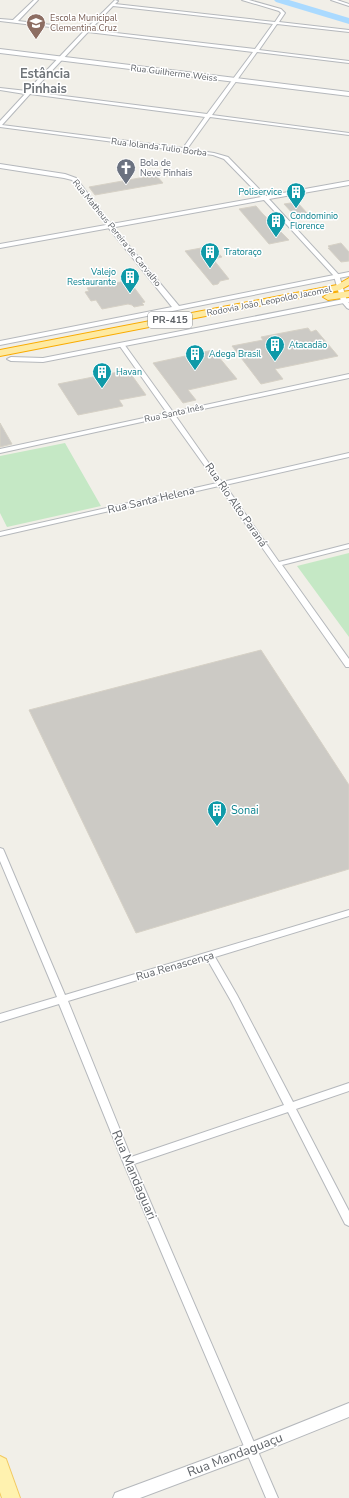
<svg xmlns="http://www.w3.org/2000/svg" width="349" height="1498" font-family="'Nunito Sans',sans-serif">
  <rect width="100%" height="100%" fill="#f1efe8"/>
  <path fill="#c5e8c5" d="M65 443 101 506 7 527 0 513V456Z
    M349 553V637L297 566Z"/>
  <g fill="none" stroke-linecap="round" stroke-linejoin="round">
    <path fill="#aadaff" fill-rule="evenodd" d="M274 0H289L349 18V24L276 2Z"/>
  </g>
  <path fill="#cccac5" stroke="#d6d1c6" d="M156 175 163 183 95 195 89 187Z
    M297 202 308 214 295 216 284 204Z
    M256 206 262 213 289 240 269 244 239 209Z
    M341 243 349 252V261L341 262 328 248H330L328 246Z
    M212 246 222 257 213 259 229 279 220 281 218 284 213 285 185 251Z
    M126 281 127 283 130 282 145 302 142 303 144 305 134 307 132 305 128 304 102 309 96 300 91 301 85 292 89 291 87 288Z
    M308 328 311 332 316 330 338 356 275 369 283 379 261 384 232 346 263 340 261 337Z
    M213 350 237 379 188 390 196 400 183 403 153 363Z
    M128 370 146 395 119 400 123 406 78 415 58 384Z
    M0 423 12 444 0 447Z
    M261 650 349 785V869L136 933 29 710Z"/>
  <g fill="none" stroke-linecap="round" stroke-linejoin="round">
    <g stroke="#b5b8bc" stroke-width="2">
      <path id="minor" d="M34 0H38L18 21 86 29 115 0 118 1 115 4 275 22 281 13 279 11 242 0H249L281 9 285 13 279 22 349 30V32L277 24 259 50 349 61V63L257 52 212 115 349 133V135L210 117 187 149 214 153 228 157 266 196 349 181V185L269 199 339 275 347 301 349 303V309L347 308 341 301 334 276 264 200 0 248V244L261 197 224 159 213 155 0 127V121L25 94 0 90V88L27 91 84 31 0 21V19L13 20ZM113 6 273 24 255 49 90 30ZM88 32 253 52 207 114 32 92ZM30 94 205 117 183 148 2 125Z
        M331 0H337L349 4V6Z
        M122 343 124 344 173 412 349 374V378L175 415 222 482 349 453V457L225 485 279 562 349 544V548L282 565 349 659V667H346L219 486 0 536V532L217 483 169 416 0 453V449L167 413 119 345Z
        M0 848 3 849 4 851 65 995 349 910V916L215 957 237 995 293 1102 349 1083V1091L296 1109 349 1211V1226L345 1224 288 1112 134 1164 278 1498H266L123 1162 59 1004 0 1022V1014L57 997 0 861ZM207 959 231 1001 284 1105 131 1157 68 1001Z"/>
    </g>
    <g stroke="#b5b8bc" stroke-width="2">
      <path id="tertiary" d="M0 49 349 92V96L0 53Z
        M0 164 65 174 76 178 111 224 179 306 349 272V276L0 345V341L172 307 107 226 72 180 64 178 0 168Z
        M349 298V302L43 362 11 361 7 359 11 357 43 358Z
        M349 1403V1417L252 1456 140 1498H113L115 1493 120 1491 252 1442Z"/>
    </g>
    <g stroke="#f2c960" stroke-width="2">
      <path id="primary" d="M0 1456 6 1459 20 1498H2L0 1492Z"/>
    </g>
    <g stroke="#f9ab00" stroke-width="2">
      <path id="trunk" d="M349 278V285L340 290 0 356V350L337 285Z
        M349 291V297L328 300 323 297 328 294Z"/>
    </g>
    <use href="#minor" fill="#fff" fill-rule="evenodd"/>
    <use href="#tertiary" fill="#fff" fill-rule="evenodd"/>
    <use href="#primary" fill="#fff2af" fill-rule="evenodd"/>
    <use href="#trunk" fill="#feeaa1" fill-rule="evenodd"/>
  </g>
  <defs>
    <g id="school-pin" transform="scale(1)"><path d="M0 17L-7.5 6A9.5 9.5 0 1 1 7.5 6Z" fill="#8d6e63" stroke="#fff"/><path d="M0-5L7-2L0 1L-7-2ZM-4 1L0 2.5L4 1V4Q0 6-4 4Z" fill="#fff"/></g>
    <g id="church-pin" transform="scale(1)"><path d="M0 17L-7.5 6A9.5 9.5 0 1 1 7.5 6Z" fill="#6b7280" stroke="#fff"/><path d="M-1.2-6h2.4v3.5h3.3v2.4h-3.3V6h-2.4V-.1h-3.3v-2.4h3.3Z" fill="#fff"/></g>
    <g id="building-pin" transform="scale(1)"><path d="M0 17L-7.5 6A9.5 9.5 0 1 1 7.5 6Z" fill="#0f9aa8" stroke="#fff"/><path d="M-4-6H4V6H1V3H-1V6H-4ZM-2.5-4.3h1.7v1.8h-1.7ZM.8-4.3h1.7v1.8H.8ZM-2.5-1h1.7V.8h-1.7ZM.8-1h1.7V.8H.8Z" fill="#fff"/></g>
  </defs>
  <g fill-rule="evenodd">
    <use href="#school-pin" x="36" y="23"/>
    <use href="#church-pin" x="126" y="168"/>
    <use href="#building-pin" x="296" y="192"/>
    <use href="#building-pin" x="276" y="221"/>
    <use href="#building-pin" x="210" y="252"/>
    <use href="#building-pin" x="130" y="277"/>
    <use href="#building-pin" x="275" y="345"/>
    <use href="#building-pin" x="195" y="354"/>
    <use href="#building-pin" x="102" y="372"/>
    <use href="#building-pin" x="217" y="810"/>
  </g>
  <g text-anchor="middle" dominant-baseline="central" stroke-width="3" stroke-linejoin="round" paint-order="stroke">
    <g font-size="9" fill="#785e54" stroke="#fff" text-anchor="start">
      <text x="50" y="18">Escola Municipal<tspan x="50" dy="10">Clementina Cruz</tspan></text>
    </g>
    <g font-size="9" fill="#5f6368" stroke="#fff">
      <text transform="translate(174 73) rotate(7)">Rua Guilherme Weiss</text>
      <text transform="translate(159 147) rotate(7)">Rua Iolanda Tulio Borba</text>
      <text transform="translate(117 233) rotate(51)">Rua Matheus Pereira de Carvalho</text>
      <text transform="translate(269 301) rotate(-11)">Rodovia João Leopoldo Jacomel</text>
      <text transform="translate(174 413) rotate(-12)">Rua Santa Inês</text>
    </g>
    <g font-size="9" fill="#5b616d" stroke="#fff" text-anchor="start">
      <text x="140" y="163">Bola de<tspan x="140" dy="10">Neve Pinhais</tspan></text>
    </g>
    <g font-size="9" fill="#0d838f" stroke="#fff" text-anchor="start">
      <text x="282" y="192" text-anchor="end">Poliservice</text>
      <text x="290" y="216">Condominio<tspan x="290" dy="10">Florence</tspan></text>
      <text x="224" y="252">Tratoraço</text>
      <text x="116" y="272" text-anchor="end">Valejo<tspan x="116" dy="10">Restaurante</tspan></text>
      <text x="289" y="345">Atacadão</text>
      <text x="209" y="354">Adega Brasil</text>
      <text x="116" y="372">Havan</text>
    </g>
    <rect fill="#fff" stroke="#8f9295" stroke-width="1" x="148" y="312" width="44" height="16" rx="3"/>
    <g font-size="10" font-weight="bold" fill="#5f6368">
      <text x="170" y="320">PR-415</text>
    </g>
    <g font-size="11" fill="#5f6368" stroke="#fff">
      <text transform="translate(151 500) rotate(-13)">Rua Santa Helena</text>
      <text transform="translate(236 505) rotate(55)">Rua Rio Alto Paraná</text>
      <text transform="translate(175 966) rotate(-16)">Rua Renascença</text>
    </g>
    <g font-size="11" fill="#0d838f" stroke="#fff" text-anchor="start">
      <text x="231" y="810">Sonai</text>
    </g>
    <g font-size="13" font-weight="bold" fill="#70757a" stroke="#fff">
      <text x="45" y="74">Estância<tspan x="45" dy="15">Pinhais</tspan></text>
    </g>
    <g font-size="13" fill="#5f6368" stroke="#fff">
      <text transform="translate(134 1175) rotate(67)">Rua Mandaguari</text>
      <text transform="translate(235 1455) rotate(-21)">Rua Mandaguaçu</text>
    </g>
  </g>
</svg>
